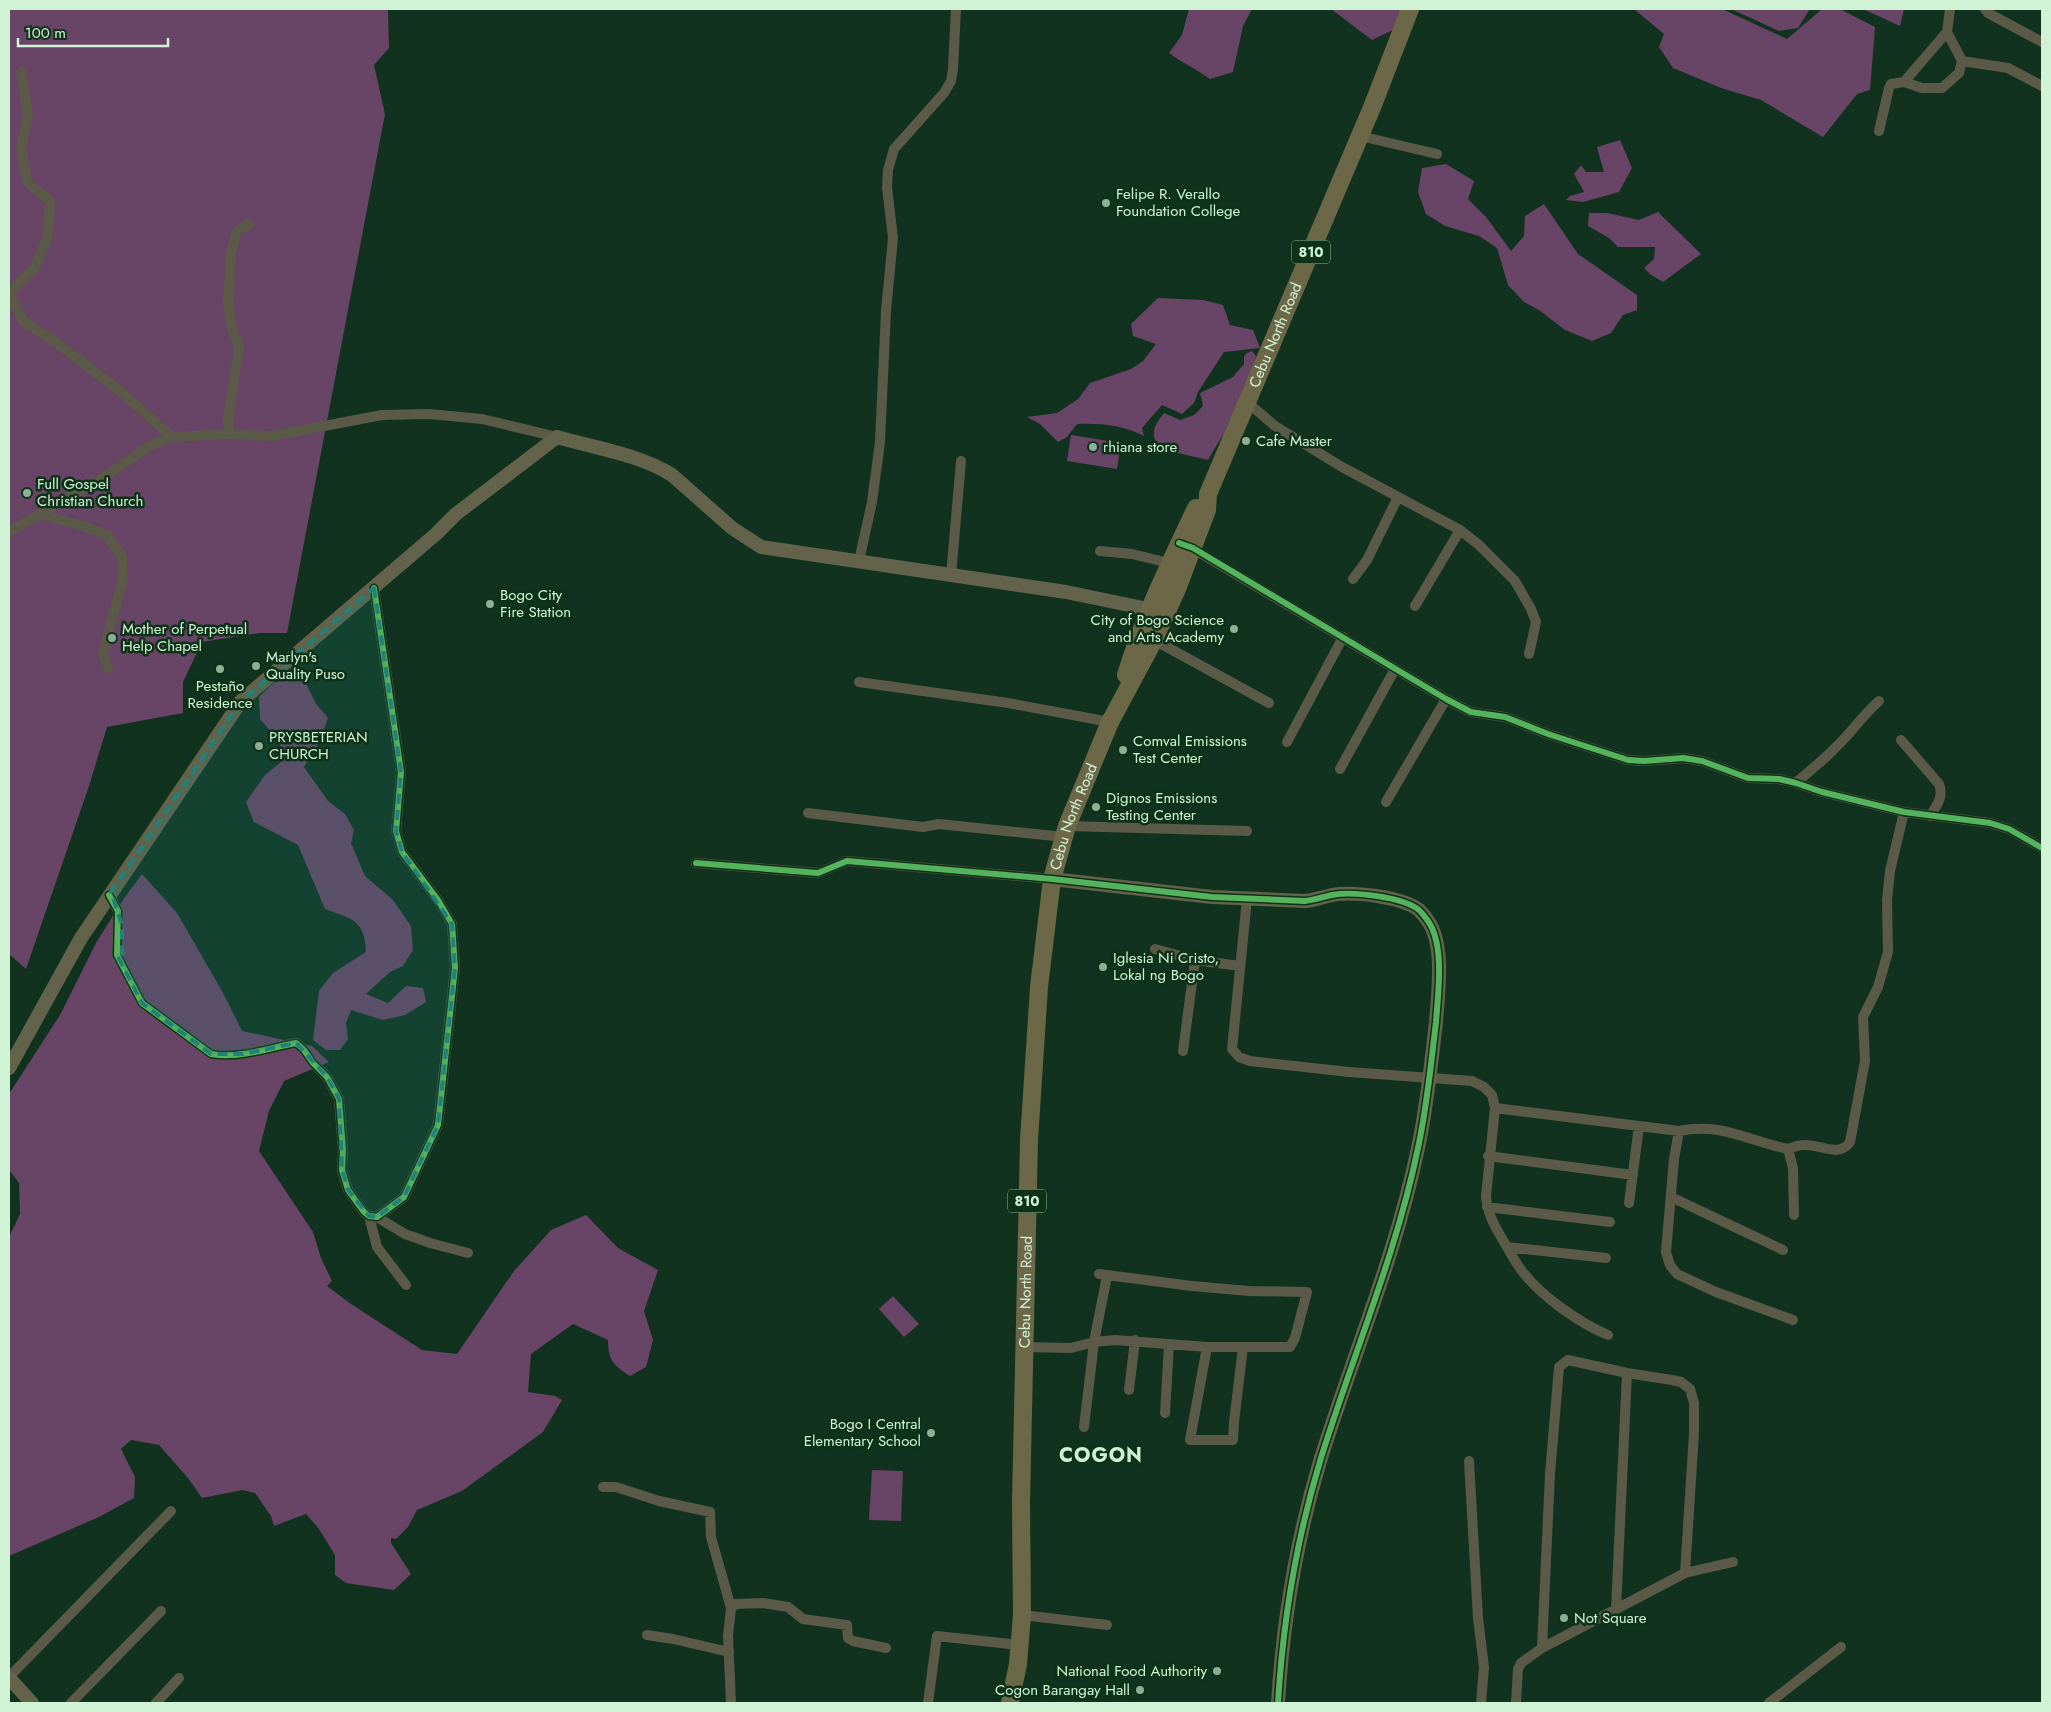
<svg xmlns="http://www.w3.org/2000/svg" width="2051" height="1712" font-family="Jost,sans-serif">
  <rect width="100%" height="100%" fill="#11321e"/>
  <path fill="#684466" d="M9 9H388L389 48 374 65 385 114 287 633H260L202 642 183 682V713L107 727 89 786 26 969 9 954Z
    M1189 9H1252L1243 26 1233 72 1210 79C1197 69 1182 63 1169 53L1182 35Z
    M1331 9H1401L1395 29 1372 40Z
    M1634 9H1722L1787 39 1822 9H1840L1875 27 1870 90 1857 94 1823 137 1761 100 1721 88 1673 68 1659 47 1664 34Z
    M1731 9H1810L1798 28 1779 31Z
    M1863 9H1904L1900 26Z
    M1620 140 1632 168 1619 192 1583 202 1566 200 1570 196 1584 192 1574 174 1581 165 1586 172H1604L1597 147Z
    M1446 164 1474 181 1468 199 1486 217 1511 251 1524 236 1525 216 1544 204 1578 254 1637 295V310L1623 315 1611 333 1592 341 1565 330 1539 310 1524 302 1508 285 1497 248 1479 236 1445 226 1426 214 1418 192 1422 168Z
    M1658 212 1701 254 1663 282 1651 275 1644 268 1654 259 1655 247H1618L1609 238 1588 226 1589 213H1607L1639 220Z
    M1158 298 1203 300 1223 305 1230 325 1253 330 1260 348 1224 352 1198 392 1194 403 1182 414 1162 405 1142 428 1144 436C1122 425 1101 423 1077 424L1067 437 1058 442 1040 424 1027 417 1057 413 1078 399 1090 383 1131 369 1143 361 1156 344 1133 336 1131 324Z
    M1252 351 1256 356 1254 364 1224 433 1208 460 1178 453 1160 454C1152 433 1150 431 1164 413L1180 420 1194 415 1203 406 1200 393 1233 377 1244 364V356L1247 353Z
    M1071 435 1121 443 1117 469 1067 461Z
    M302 675 316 704 328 718 320 741 304 767 328 801 345 814 354 830 351 843 365 876 393 900 411 926 413 950 403 966 390 972 366 994 388 1003 406 986 423 988 426 1002 405 1015 383 1020 351 1010 346 1023 348 1039 340 1050H326L313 1040 319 991 333 973 366 952C365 920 352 919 325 909L298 845 254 822 246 802 265 775 286 758 278 740 260 719 259 697 273 683Z
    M142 874 177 913 222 991 242 1031 312 1046 329 1062 284 1081 269 1111 259 1151 313 1232 321 1258 332 1281 327 1286 351 1304 422 1350 457 1354 514 1271 551 1230 586 1215 618 1248 658 1270 644 1311 653 1340 646 1367 630 1376C613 1365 608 1360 608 1340L573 1324 531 1354 528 1392 555 1396 562 1400 543 1432 462 1491 417 1510 408 1527 396 1539 391 1538V1543L411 1574 394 1590 346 1583 335 1575V1555L319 1529 306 1514 274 1526 271 1516 255 1493 242 1490 202 1498 188 1478 159 1445 131 1440 121 1449 135 1477 134 1498 99 1517 9 1556V1237L20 1214 19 1183 9 1170V1094L60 1015 97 941 125 897Z
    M893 1296 919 1324 904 1337 879 1309Z
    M872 1470 903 1471 901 1521 869 1520Z"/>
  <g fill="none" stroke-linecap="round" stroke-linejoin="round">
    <path stroke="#5b5a48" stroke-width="10" d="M1985 9 1988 13 2042 42
      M1962 61 2008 68 2042 86
      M21 72 28 115 21 148 27 182 50 201 48 236 35 267 9 293 23 321 61 346 121 392 172 437
      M1904 82 1922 88H1942L1959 73 1962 61 1947 32
      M1879 131 1889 88 1891 84 1904 82 1947 32 1950 9
      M1360 136 1437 154
      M1247 402 1275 426 1342 467 1460 530 1479 545 1515 581 1531 609 1536 622 1529 654
      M229 434 228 418 239 347 232 329 228 304 231 253 237 231 249 224
      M39 514 83 526 107 535 122 557 123 578 103 654 108 668
      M9 532 104 477 149 446 172 437 229 434 272 436 382 415 429 414 482 419 557 437
      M1190 547 1446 699 1471 712 1505 717 1548 734 1628 760 1644 761 1683 758 1702 761 1748 778 1779 779 1796 783 1822 792 1904 812 1990 823 2009 829 2042 848
      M1100 551 1132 554 1169 563
      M859 561 872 502 880 442 886 311 893 238 887 187 888 170 894 149 944 93 951 81 953 69 956 9
      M951 576 961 461
      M1353 579 1367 560 1398 497
      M1415 606 1460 530
      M1154 640 1269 703
      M859 682 1008 703 1110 722
      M1901 740 1939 784C1944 797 1937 805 1930 816
      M1287 742 1343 637
      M1340 769 1395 669
      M1796 783C1809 771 1824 760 1835 748 1851 733 1862 716 1879 701
      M1386 802 1446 699
      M808 813 923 827 939 824 1064 837
      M1067 826 1247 831
      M696 863 818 873 847 861 1052 879
      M109 895 118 911 117 955 142 1003 211 1054C239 1059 269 1048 296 1043L304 1050 313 1063 327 1077 339 1099 343 1150 342 1170 348 1190 364 1212 369 1216 377 1217 404 1197 438 1125 455 968 452 924 438 900 402 852 396 831 401 772 374 588
      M1247 899 1232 1049 1239 1057 1250 1061 1349 1072 1472 1081 1484 1087 1492 1095 1495 1108 1486 1196C1487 1213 1495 1227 1504 1242 1510 1252 1515 1262 1522 1271 1541 1296 1579 1323 1608 1335
      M1155 949 1195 960 1240 966
      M1183 1051 1195 960
      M1495 1108 1679 1131C1721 1122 1748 1141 1788 1149L1793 1168 1794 1215
      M1679 1131 1674 1159 1666 1252 1670 1265 1677 1274 1716 1292 1793 1320
      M1788 1149C1793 1147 1799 1145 1804 1145 1820 1144 1839 1158 1850 1142L1865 1061 1863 1017 1878 987 1888 952 1887 900 1890 871 1904 812
      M1488 1156 1633 1175
      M1671 1197 1783 1250
      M1629 1203 1639 1126
      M1487 1207 1610 1222
      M369 1216 377 1247 406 1285
      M377 1217 405 1234 430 1243 468 1253
      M1507 1247 1606 1258
      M1024 1347 1071 1348 1094 1342 1115 1340 1207 1347H1290L1295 1338 1307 1292 1249 1291 1192 1286 1099 1274
      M1207 1347 1190 1440H1233L1234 1422 1243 1347
      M1129 1390 1135 1340
      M1165 1413 1169 1345
      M1084 1427 1094 1342 1107 1276
      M1469 1461 1478 1618 1484 1667 1481 1703
      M603 1487H616L659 1501 710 1512 711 1537 731 1608 728 1636 731 1703
      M731 1608 736 1604 763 1603 788 1607 803 1619 847 1625 848 1638 853 1641 886 1648
      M1616 1609 1627 1373
      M1022 1615 1107 1625
      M647 1635 673 1639 729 1652
      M1542 1648 1550 1474 1559 1367 1568 1360 1627 1373 1672 1380 1681 1382 1690 1389 1694 1403V1433L1685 1573
      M9 1677 171 1511
      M71 1703 161 1611
      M156 1703 179 1678
      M928 1703 937 1636 1019 1645
      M1516 1703 1518 1669 1521 1663 1542 1648 1685 1573 1733 1562
      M1769 1703 1841 1647"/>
    <path stroke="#63624b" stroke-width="14" d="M1052 879 1212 897 1305 901C1315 900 1323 897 1332 895 1353 891 1403 897 1419 910 1422 913 1426 918 1428 921 1445 945 1438 994 1436 1022 1431 1064 1427 1107 1418 1148 1396 1255 1353 1355 1321 1458 1297 1537 1283 1621 1278 1703
      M9 1068 81 938 241 701 436 534 456 514 557 437C595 448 638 454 672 475L732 528 761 547 1066 592 1148 609 1158 613
      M9 1678 32 1703"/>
    <g stroke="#6c6847" stroke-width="18">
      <path d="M1126 675C1144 616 1170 563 1196 508"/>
      <path id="s1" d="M1010 1703 1018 1664 1022 1615 1021 1502 1029 1140 1039 987 1052 879 1067 826 1110 722 1154 640 1177 589 1207 510 1208 494 1373 105 1410 9"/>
    </g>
    <g stroke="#0d3217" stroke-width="9">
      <path id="cycleway" d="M1179 543 1193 548 1446 699 1471 712 1505 717 1548 734 1628 760 1644 761 1683 758 1702 761 1748 778 1779 779 1796 783 1822 792 1904 812 1990 823 2009 829 2042 848
        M696 863 818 873 847 861 1052 879 1212 897 1305 901C1315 900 1323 897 1332 895 1353 891 1403 897 1419 910 1422 913 1426 918 1428 921 1445 945 1438 994 1436 1022 1431 1064 1427 1107 1418 1148 1396 1255 1353 1355 1321 1458 1297 1537 1283 1621 1278 1703
        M109 895 118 911 117 955 142 1003 211 1054C239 1059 269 1048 296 1043L304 1050 313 1063 327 1077 339 1099 343 1150 342 1170 348 1190 364 1212 369 1216 377 1217 404 1197 438 1125 455 968 452 924 438 900 402 852 396 831 401 772 374 588"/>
    </g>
    <use href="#cycleway" stroke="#56b35d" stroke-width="6"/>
  </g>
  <path fill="#228278" fill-opacity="0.2" stroke="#228278" stroke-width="4" stroke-dasharray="10 6" stroke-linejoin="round" d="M374 588 401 772 396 831 402 852 452 924 455 968 438 1125 404 1197 377 1217 369 1216 348 1190 342 1170 339 1099 327 1077 296 1043 243 1054H211L142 1003 117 955 122 954V925L111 892 241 701Z"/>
  <g fill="#8daf96" stroke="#0d3217" stroke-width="2">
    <circle cx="1106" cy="203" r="5"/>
    <circle cx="1246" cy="441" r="5"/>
    <circle cx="1093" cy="447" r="5"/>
    <circle cx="27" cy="493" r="5"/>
    <circle cx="490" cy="604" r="5"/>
    <circle cx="1234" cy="629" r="5"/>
    <circle cx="112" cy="638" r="5"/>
    <circle cx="256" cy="666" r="5"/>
    <circle cx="220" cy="669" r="5"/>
    <circle cx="259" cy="746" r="5"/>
    <circle cx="1123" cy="750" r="5"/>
    <circle cx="1096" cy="807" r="5"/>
    <circle cx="1103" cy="967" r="5"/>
    <circle cx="931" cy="1433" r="5"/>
    <circle cx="1564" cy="1618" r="5"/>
    <circle cx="1217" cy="1671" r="5"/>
    <circle cx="1140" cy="1690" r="5"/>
  </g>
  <g text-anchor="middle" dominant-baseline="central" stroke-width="5" stroke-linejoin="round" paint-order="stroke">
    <g fill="#0d3217" stroke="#96b99d" stroke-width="1">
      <rect x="1292" y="240.5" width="38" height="23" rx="4"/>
      <rect x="1008" y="1189.5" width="38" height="23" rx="4"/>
    </g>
    <g font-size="14" font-weight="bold" fill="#d0f3d6">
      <text x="1311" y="252">810</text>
      <text x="1027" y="1201">810</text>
    </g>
    <g font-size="15" fill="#d0f3d6" stroke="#0d3217" text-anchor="start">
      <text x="1116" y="194">Felipe R. Verallo<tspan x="1116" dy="17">Foundation College</tspan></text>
      <text x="1256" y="441">Cafe Master</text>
      <text x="1103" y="447">rhiana store</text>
      <text x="37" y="484">Full Gospel<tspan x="37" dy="17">Christian Church</tspan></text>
      <text x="500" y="595">Bogo City<tspan x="500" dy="17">Fire Station</tspan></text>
      <text x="1224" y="620" text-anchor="end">City of Bogo Science<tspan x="1224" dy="17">and Arts Academy</tspan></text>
      <text x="122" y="629">Mother of Perpetual<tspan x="122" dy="17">Help Chapel</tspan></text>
      <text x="266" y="657">Marlyn's<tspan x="266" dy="17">Quality Puso</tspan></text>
      <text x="220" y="686" text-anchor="middle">Pestaño<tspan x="220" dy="17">Residence</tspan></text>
      <text x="269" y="737">PRYSBETERIAN<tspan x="269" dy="17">CHURCH</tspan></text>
      <text x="1133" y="741">Comval Emissions<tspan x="1133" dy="17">Test Center</tspan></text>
      <text x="1106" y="798">Dignos Emissions<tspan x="1106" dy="17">Testing Center</tspan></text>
      <text x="1113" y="958">Iglesia Ni Cristo,<tspan x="1113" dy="17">Lokal ng Bogo</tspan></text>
      <text x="921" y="1424" text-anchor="end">Bogo I Central<tspan x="921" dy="17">Elementary School</tspan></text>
      <text x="1574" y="1618">Not Square</text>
      <text x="1207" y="1671" text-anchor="end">National Food Authority</text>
      <text x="1130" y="1690" text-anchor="end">Cogon Barangay Hall</text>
    </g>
    <g font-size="15" fill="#d0f3d6" stroke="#0d3217">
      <text stroke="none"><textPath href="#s1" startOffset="1416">Cebu North Road</textPath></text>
      <text stroke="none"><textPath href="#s1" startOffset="892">Cebu North Road</textPath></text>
      <text stroke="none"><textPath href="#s1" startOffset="412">Cebu North Road</textPath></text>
    </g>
    <g font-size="20" font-weight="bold" letter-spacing="1" fill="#d0f3d6" stroke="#0d3217">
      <text x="1101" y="1455">COGON</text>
    </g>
  </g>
  <rect width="2051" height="1712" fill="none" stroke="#d0f3d6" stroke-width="20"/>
  <path d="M18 38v8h150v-8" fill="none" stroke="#d0f3d6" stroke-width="2.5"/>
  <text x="25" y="38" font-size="15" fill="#d0f3d6" stroke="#0d3217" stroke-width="4" paint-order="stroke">100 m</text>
</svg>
